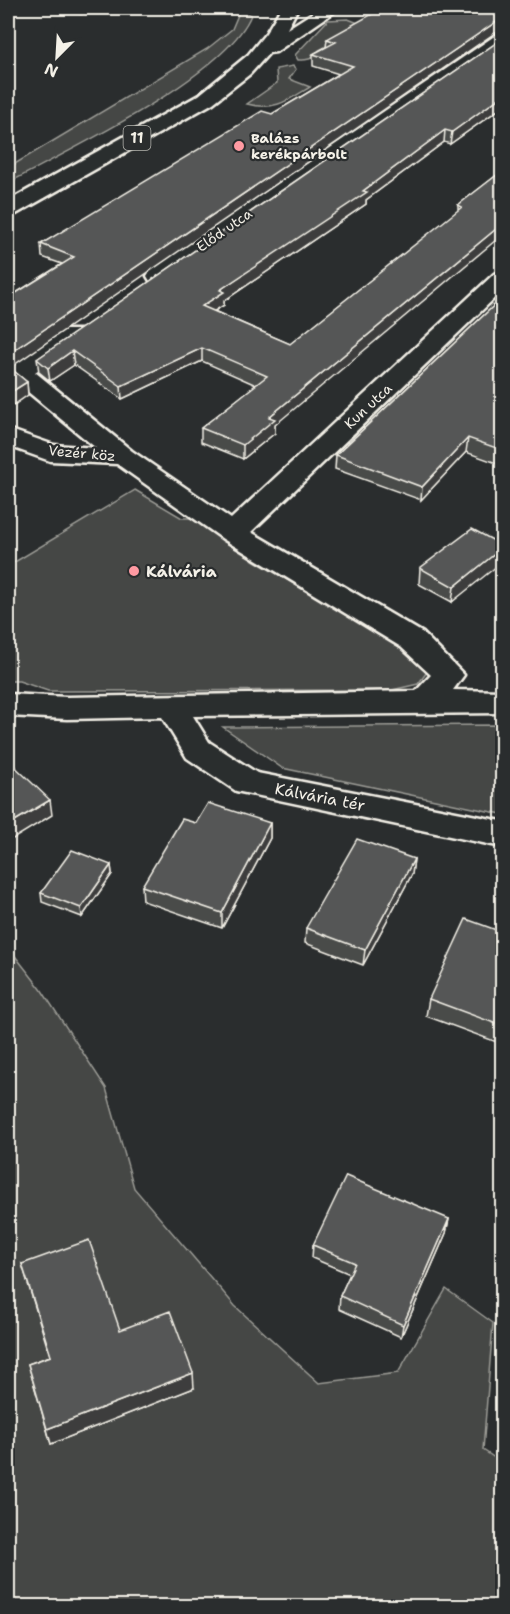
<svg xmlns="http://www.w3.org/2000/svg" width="510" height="1614" font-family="'Shantell Sans',sans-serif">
  <rect width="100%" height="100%" fill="#2a2d2e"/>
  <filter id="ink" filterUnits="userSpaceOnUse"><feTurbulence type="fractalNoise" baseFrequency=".0167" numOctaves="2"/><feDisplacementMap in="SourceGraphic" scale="12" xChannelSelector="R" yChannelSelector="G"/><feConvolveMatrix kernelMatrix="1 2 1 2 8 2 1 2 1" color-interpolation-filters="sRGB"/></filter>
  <g filter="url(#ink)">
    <path fill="#444645" stroke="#9c9c96" stroke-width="1.5" d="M240 10 251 15C226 76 68 151 8 183V168L207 49 232 29Z
      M348 19 366 26 319 50C314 60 307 60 298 60L295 55 328 20Z
      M293 66 296 69 289 79 310 87C287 101 275 111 247 104L277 83 276 69Z
      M135 490 182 518H195L254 557 253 560 424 660 427 672 418 684 392 690 48 691 19 681H8V566Z
      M502 725V814L282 768 223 727Z
      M8 947 41 989 106 1088 134 1188 235 1306 319 1383 398 1373 446 1289 493 1323 483 1450 502 1463V1606H8Z"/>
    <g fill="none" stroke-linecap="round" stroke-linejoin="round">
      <g stroke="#f4f1e8" stroke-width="5">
        <path id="minor" d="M502 34V47L166 281H150L147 276 150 271 496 35Z
          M502 272V291L251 532 423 633 464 675 453 690 502 691V713L193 716 209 742 257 773 502 821V847L236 791 187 758 162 717 67 719 8 716V694L67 697 416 691 431 675 401 647 223 539 117 464 50 461 8 446V429L54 445 96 448 10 377 8 373 10 367 65 330H81L85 335 81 340 35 372 132 451 231 519 494 274Z"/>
      </g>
      <g stroke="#f4f1e8" stroke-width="5">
        <path id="primary" d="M281 8H298L287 29 320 8H340L276 52 269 53 250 74 213 103 16 214 8 215V201L199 95 248 55 266 33Z"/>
      </g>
      <use href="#minor" fill="#2a2d2e" fill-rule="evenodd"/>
      <use href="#primary" fill="#2a2d2e" fill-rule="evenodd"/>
    </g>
    <path fill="#494b4a" stroke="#f4f1e8" stroke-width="1.5" d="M55 8H96L81 14Z
      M495 33 9 367 27 382 28 395 8 409V298L62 264 42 257 41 244 272 114 339 74 313 66V54L326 47 327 39Z
      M502 39V107L450 144 444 142 366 200V204L224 301V305L214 311 290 344 458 211V205L502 171 275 425V433L243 459 201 442V428L256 385 202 361 122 399 74 365 50 381 39 372 37 359Z
      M502 298V465L466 452 421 500 335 469 336 455Z
      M502 545 452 602 419 584 420 568Z
      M196 823H270V838L222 928 143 901 142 886Z
      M414 859 412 874 363 965 305 943 306 928Z
      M111 865 112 874 82 917 42 902 41 893Z
      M502 932V1044L426 1016 429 999Z
      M502 1213V1229L499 1228Z
      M449 1219 446 1233 401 1337 339 1309 340 1296 350 1274 312 1258 313 1245Z
      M22 1264 120 1330 194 1388 51 1444 28 1364 50 1356Z"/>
    <path fill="#3c3d3c" stroke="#f4f1e8" stroke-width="1.5" d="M81 8H96L81 14Z
      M502 21V32L495 33 8 369V354L496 22Z
      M502 96V107L450 144 452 132Z
      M445 130 444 142 366 200V204L224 301V305L202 319V306L220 290 363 191Z
      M502 224V235L275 425V433L243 459V445L269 417Z
      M202 348V361L122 399 121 386Z
      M72 351 74 365 50 381 48 368Z
      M27 382 28 395 8 409V394Z
      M468 438 466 452 421 500 422 487Z
      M502 548V562L452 602 454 587Z
      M50 800 52 815 8 842V825Z
      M270 823V838L222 928V913Z
      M414 859 412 874 363 965 365 950Z
      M111 865 112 874 82 917 81 908Z
      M449 1219 446 1233 401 1337 403 1325Z
      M193 1373 194 1388 51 1444 47 1429Z"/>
    <path fill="#555756" stroke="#f4f1e8" stroke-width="1.5" d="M383 8H502V21L496 22 8 354V298L74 257 41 244 262 111 272 114 353 66 313 54 336 42 327 39Z
      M502 39V96L452 132 445 130 363 191 367 192 220 290 224 292 202 306 290 344 462 207 458 205 502 171V224L269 417 275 419 243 445 201 428 267 376 202 348 121 386 72 351 48 368 37 359Z
      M502 298V450L468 438 422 487 336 455Z
      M8 366 27 382 8 394Z
      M472 529 502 545V548L454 587 420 568Z
      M8 760 50 800 8 825Z
      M208 803 270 823 222 913 142 886 182 819 196 823Z
      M357 839 414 859 365 950 306 928Z
      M72 850 111 865 81 908 41 893Z
      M466 919 502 932V1026L429 999Z
      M346 1176 449 1219 403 1325 340 1296 355 1263 313 1245Z
      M89 1240 120 1330 170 1311 193 1373 47 1429 28 1364 51 1356 22 1264Z"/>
  </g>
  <g fill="#ff9aa2" stroke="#2a2d2e" stroke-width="2">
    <circle cx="239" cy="146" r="6"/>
    <circle cx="134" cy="571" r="6"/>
  </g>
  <g text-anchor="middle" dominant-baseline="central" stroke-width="4.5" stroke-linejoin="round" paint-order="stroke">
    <g font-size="14" font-weight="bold" fill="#f4f1e8" stroke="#2a2d2e" text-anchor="start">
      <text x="251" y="138">Balázs<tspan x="251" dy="16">kerékpárbolt</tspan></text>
    </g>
    <g font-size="14" fill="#f4f1e8" stroke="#2a2d2e">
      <text transform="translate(224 230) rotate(-35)">Előd utca</text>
      <text transform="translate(368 406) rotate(-43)">Kun utca</text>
      <text transform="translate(82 453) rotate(5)">Vezér köz</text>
    </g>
    <rect fill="#2a2d2e" stroke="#b7b6b0" stroke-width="1.5" x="123.5" y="126" width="27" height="24" rx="4.5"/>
    <g font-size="15" font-weight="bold" fill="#f4f1e8">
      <text x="137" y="138">11</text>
    </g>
    <g font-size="16" font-weight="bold" fill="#f4f1e8" stroke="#2a2d2e" text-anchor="start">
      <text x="146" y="571">Kálvária</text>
    </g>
    <g font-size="16" fill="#f4f1e8" stroke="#2a2d2e">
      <text transform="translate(320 797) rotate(11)">Kálvária tér</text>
    </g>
  </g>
  <rect width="510" height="1614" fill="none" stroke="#2a2d2e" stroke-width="30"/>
  <rect x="15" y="15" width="480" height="1584" fill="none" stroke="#f4f1e8" stroke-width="2" filter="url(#ink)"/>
  <g transform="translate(57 57) rotate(204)" stroke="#2a2d2e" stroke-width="4.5" paint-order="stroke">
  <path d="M0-4.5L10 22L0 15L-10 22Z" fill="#f4f1e8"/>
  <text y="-9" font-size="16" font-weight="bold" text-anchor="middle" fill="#f4f1e8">N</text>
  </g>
</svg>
